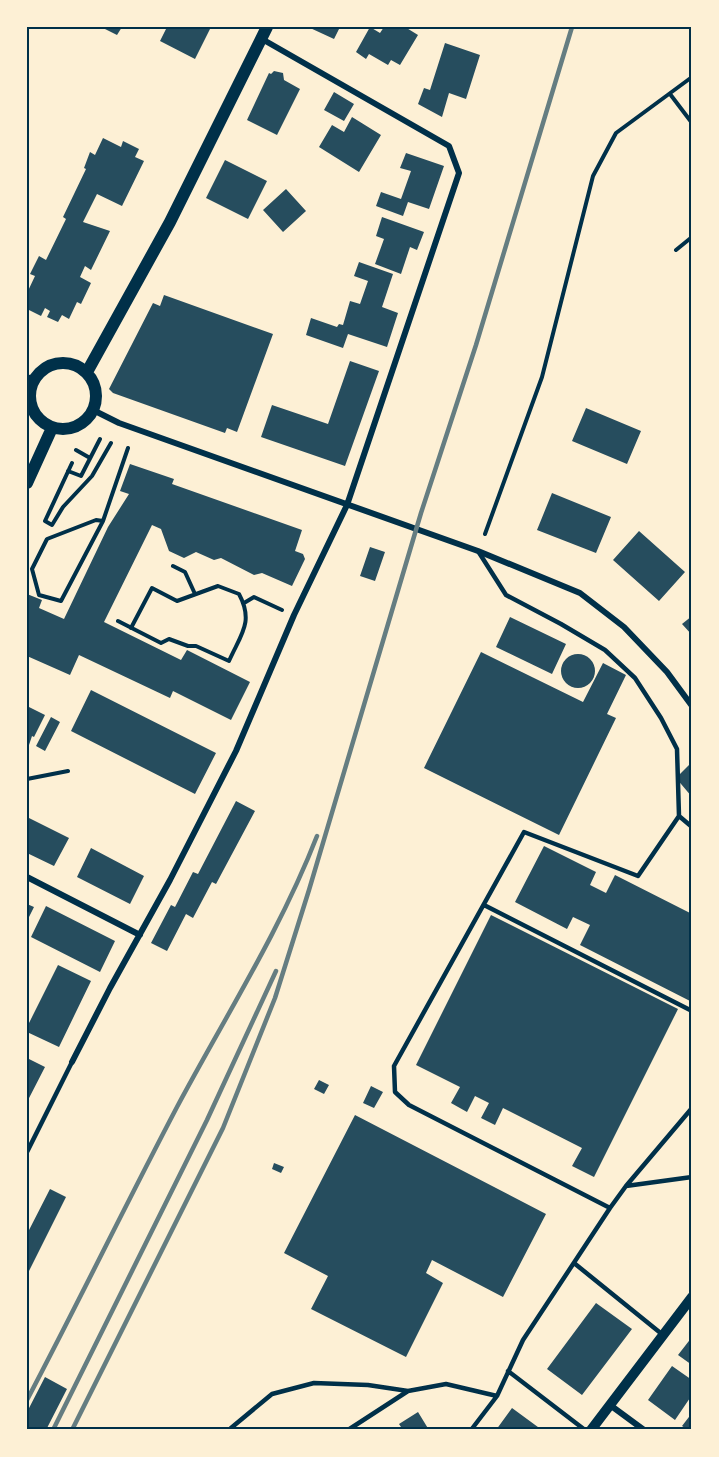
<svg xmlns="http://www.w3.org/2000/svg" width="719" height="1457" font-family="Lato,sans-serif">
  <rect width="100%" height="100%" fill="#fdf0d5"/>
  <path fill="#264d5e" d="M101 27H122L117 35Z
    M167 27H211L195 59 160 41Z
    M308 27H340L334 39Z
    M370 27 380 33 384 27H405L418 35 400 65 391 60 388 65 369 54 366 59 356 52Z
    M445 43 480 55 466 99 449 93 442 117 418 104 424 88 430 90Z
    M274 71 283 73 284 80 300 89 277 135 247 120 269 73 271 74Z
    M334 92 354 104 344 121 324 110Z
    M352 117 381 135 359 172 319 147 332 125 344 132Z
    M103 138 121 147 123 141 139 149 135 157 144 161 122 206 97 194 83 222 110 231 91 270 85 266 80 277 91 283 81 304 77 302 69 319 62 315 58 322 47 317 50 311 45 308 41 316 27 309V293L35 276 30 274 39 256 46 260 66 219 63 217 86 169 84 168 90 152 95 155Z
    M406 153 444 166 429 209 408 202 403 216 376 206 381 192 401 199 411 171 400 168Z
    M225 160 267 181 248 219 206 198Z
    M286 189 306 211 283 232 263 210Z
    M382 217 424 232 417 250 410 247 401 274 375 264 384 239 376 236Z
    M359 262 393 274 382 307 398 313 387 347 348 334 343 348 306 335 311 318 337 327 339 324 343 325 350 301 360 304 368 281 354 276Z
    M164 295 273 334 237 432 227 428 225 433 113 393 109 389 153 303 160 306Z
    M350 361 379 371 345 466 261 437 272 405 328 424Z
    M586 408 641 431 627 464 572 441Z
    M130 464 174 479 172 484 302 530 295 551 303 554 305 559 292 586 262 573 254 575 221 558 214 560 196 552 184 558 169 551 161 529 152 525 104 622 181 660 187 650 250 682 231 720 173 691 170 698 79 655 70 675 27 656V594L42 600 39 608 64 619 108 527 129 494 120 491Z
    M552 493 611 517 596 553 537 530Z
    M639 531 685 572 659 601 613 560Z
    M370 547 385 552 375 581 360 576Z
    M692 616V635L682 624Z
    M510 617 566 644 552 674 496 647Z
    M481 652 583 702 603 663 626 675 607 714 616 718 559 835 424 768Z
    M561 671a17 17 0 1 1 34 0a17 17 0 1 1-34 0Z
    M91 690 216 753 195 794 71 731Z
    M27 706 45 715 34 737 32 736 27 751Z
    M51 717 60 722 45 751 36 746Z
    M692 762V797L676 778Z
    M236 801 255 811 216 884 212 882 193 918 186 914 167 951 151 943 171 905 175 907 193 872 198 874Z
    M27 817 69 838 54 866 27 853Z
    M544 846 596 872 590 885 606 893 615 875 692 914V1002L580 945 590 925 573 917 567 929 515 902Z
    M91 848 144 876 130 904 77 877Z
    M27 904 34 907 27 921Z
    M46 906 115 941 100 972 31 937Z
    M491 915 678 1009 594 1177 572 1166 582 1148 503 1108 495 1125 481 1118 489 1103 475 1096 467 1112 451 1103 460 1087 416 1065Z
    M58 965 91 981 59 1047 27 1032V1027Z
    M27 1058 45 1067 27 1102Z
    M319 1080 329 1085 324 1094 314 1089Z
    M371 1086 383 1092 374 1108 363 1103Z
    M355 1115 546 1214 503 1297 432 1260 426 1273 443 1283 406 1357 311 1309 328 1276 284 1253Z
    M274 1163 284 1167 281 1173 272 1169Z
    M50 1189 66 1197 27 1275V1234Z
    M596 1303 632 1329 582 1395 547 1369Z
    M692 1337V1365L678 1355Z
    M672 1366 692 1380V1395L675 1420 648 1400Z
    M45 1377 67 1389 46 1430H27V1412Z
    M512 1408 542 1430H496Z
    M418 1412 429 1430H403L399 1424Z
    M692 1413V1430H688L682 1426Z"/>
  <g fill="none" stroke-linecap="round" stroke-linejoin="round">
    <path stroke="#003049" stroke-width="4" d="M670 94 692 123
      M676 250 692 237
      M76 450 90 458
      M72 463 45 521 52 525 63 507 92 476 111 443
      M68 471 81 476 100 439
      M103 521 61 601 39 595 32 569 47 539 96 520 103 521 128 448
      M485 534 542 377 593 176 616 133 692 77
      M173 566 185 572 195 594
      M244 603 254 597 282 610
      M118 621 161 643 169 639 188 646H196L229 661C241 634 254 622 239 594L218 586 177 601 152 588 131 628
      M27 779 68 771"/>
    <path stroke="#003049" stroke-width="4.5" d="M478 551 506 595 561 624 605 650 635 678 661 718 677 749 679 816 692 827
      M484 905 692 1011
      M27 1152 72 1062
      M626 1186 692 1177
      M610 1208 409 1105 395 1092 394 1066 524 832 638 876 679 816
      M574 1263 663 1335
      M508 1371 585 1430
      M231 1428 272 1394 314 1383 368 1385 408 1391
      M348 1430 408 1391 446 1384 497 1396
      M471 1430 497 1396 523 1340 610 1208 626 1186 692 1108"/>
    <path stroke="#003049" stroke-width="6" d="M27 377 33 380
      M93 410 119 423 478 551 580 593 624 627 667 672 692 706
      M27 877 140 935
      M72 1062 110 988 170 880 236 751 294 615 347 505 459 173 449 146 262 39
      M610 1405 644 1430"/>
    <path stroke="#003049" stroke-width="10" d="M591 1430 692 1297"/>
    <path stroke="#003049" stroke-width="12" d="M30 396a33 33 0 1 1 66 0a33 33 0 1 1-66 0Z
      M87 372 170 222 267 27
      M27 483 52 428"/>
    <path stroke="#657d81" stroke-width="4.5" d="M27 1400C78 1303 126 1204 177 1107 225 1017 280 931 317 836
      M53 1430 207 1120 276 971
      M72 1430 223 1128 275 998 309 890 421 513 476 345 572 27"/>
  </g>
  <rect width="719" height="1457" fill="none" stroke="#fdf0d5" stroke-width="57"/>
  <rect x="28" y="28" width="662" height="1400" fill="none" stroke="#003049" stroke-width="2"/>
</svg>
